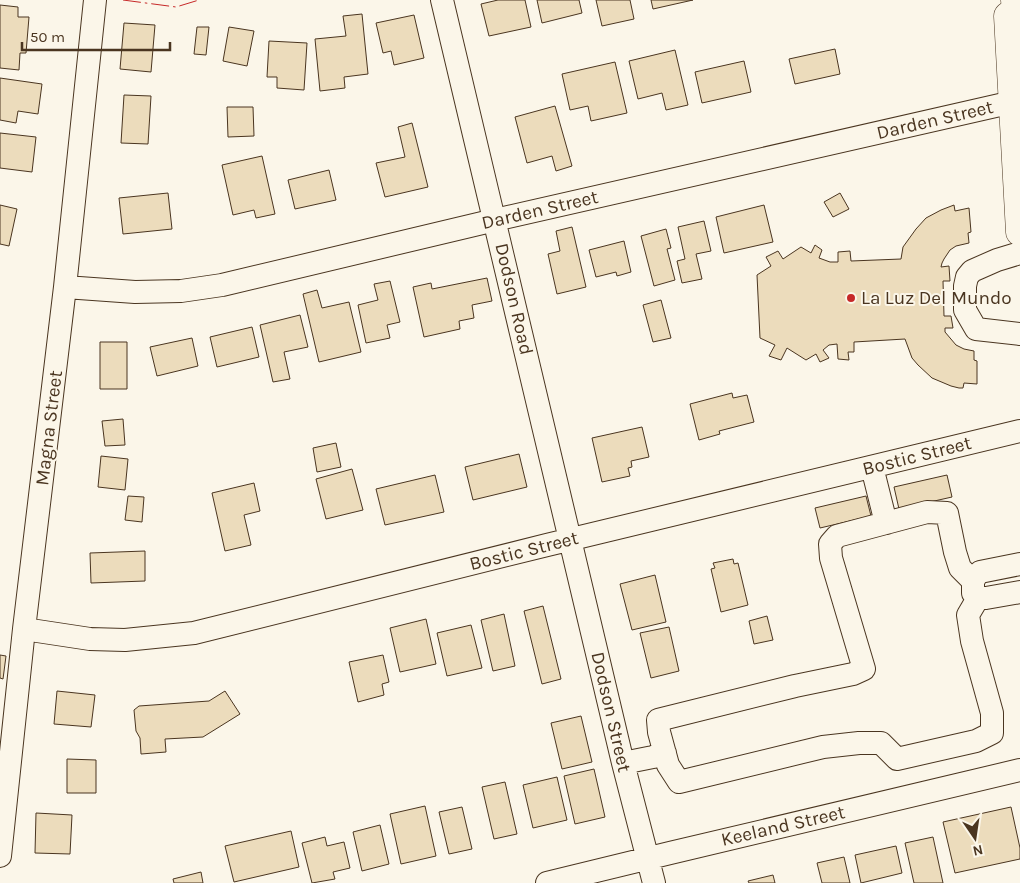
<svg xmlns="http://www.w3.org/2000/svg" width="1020" height="883" font-family="Karla,sans-serif">
  <rect width="100%" height="100%" fill="#fbf6e9"/>
  <path fill="#ecdcbc" stroke="#4a3520" d="M498 0H525L531 27 489 36 481 4Z
    M537 0H579L582 13 542 23Z
    M596 0H630L634 19 602 26Z
    M651 0H693L653 9Z
    M0 5 18 7V17H29L26 53H20L19 70 0 68Z
    M362 14 368 74 344 77 345 88 320 91 315 39 346 36 343 16Z
    M414 15 424 58 394 65 391 51 383 53 376 23Z
    M124 23 155 25 151 72 120 69Z
    M197 27H209L206 55 194 54Z
    M229 27 254 31 247 66 223 61Z
    M269 41 307 43 304 90 277 88V77H267Z
    M835 49 840 74 795 84 789 59Z
    M675 50 688 105 666 110 662 93 638 99 629 61Z
    M744 61 751 92 702 103 695 72Z
    M615 62 627 113 591 121 588 106 570 110 562 74Z
    M0 78 42 84 38 114 18 111 16 123 0 120Z
    M124 95 151 96 148 144 121 143Z
    M555 106 572 166 556 171 552 156 527 163 515 117Z
    M227 107H253L254 136 228 137Z
    M412 123 428 187 385 197 376 163 405 157 398 127Z
    M0 133 36 137 32 172 0 168Z
    M262 156 275 214 256 218 254 210 233 215 222 165Z
    M329 170 336 200 295 209 288 180Z
    M168 193 172 229 123 234 119 198Z
    M840 193 849 209 833 217 824 202Z
    M0 205 17 209 9 246 0 244Z
    M764 205 773 242 724 253 716 217Z
    M954 205 955 211 969 208 971 232 968 233 969 243 956 246 950 250 944 259 942 263 941 267 949 266 950 281H943L944 316H951L953 328H945V332L956 345 964 349 974 351V360L977 361V384L964 383 963 388H959L951 386 932 378 918 365 912 358 905 339 854 342V352H848L849 360 838 359 837 344 829 345 823 350 829 358 820 362 816 354 806 360 787 348 781 360 769 356 775 345 760 338 757 275 771 266 766 257 778 251 783 259 801 247 811 253 815 245 822 250 819 258 830 262H838V252L850 251 851 261 901 259 903 247 916 229 926 218 941 210Z
    M704 221 711 251 696 254 702 279 682 283 677 261 685 259 678 227Z
    M572 227 586 287 557 294 548 254 560 251 556 231Z
    M666 229 671 248 667 249 675 280 654 286 641 236Z
    M624 241 631 272 617 276 616 272 596 277 589 250Z
    M487 278 492 301 472 305 474 318 459 321 460 329 424 337 413 287 431 283 432 289Z
    M390 281 400 322 387 325 390 338 366 343 358 305 378 300 374 284Z
    M317 290 322 308 349 302 361 352 319 362 303 294Z
    M661 300 671 338 653 342 643 305Z
    M300 315 308 347 284 352 290 379 273 382 260 325Z
    M252 327 259 357 217 367 210 337Z
    M192 338 198 366 157 376 150 347Z
    M100 342H127V389H100Z
    M732 393 733 398 747 395 754 422 719 431 720 434 699 440 690 404Z
    M123 419 125 445 105 446 102 421Z
    M642 427 649 457 631 461 632 467 628 468 630 476 602 482 592 438Z
    M336 443 341 467 317 472 313 448Z
    M519 454 527 487 473 500 465 467Z
    M101 456 128 459 125 490 98 487Z
    M352 469 363 510 326 519 316 479Z
    M435 475 444 512 385 525 376 489Z
    M947 475 952 497 899 509 894 487Z
    M254 483 260 511 244 515 251 545 225 551 212 493Z
    M128 496 144 497 142 522 125 520Z
    M866 496 871 516 820 528 815 508Z
    M145 551V581L91 583 90 553Z
    M733 559 734 564 738 563 748 605 721 612 711 569 715 568 713 563Z
    M655 575 666 622 632 630 620 584Z
    M543 606 561 679 542 684 524 611Z
    M504 614 515 666 493 671 481 620Z
    M767 616 773 640 754 644 749 621Z
    M426 619 436 664 400 672 390 628Z
    M471 625 482 668 447 676 437 633Z
    M669 627 679 671 651 678 640 633Z
    M0 655 6 656 3 679 0 678Z
    M383 655 389 682 382 684 384 695 358 702 349 662Z
    M57 691 95 695 91 727 54 724Z
    M225 691 240 714 203 737 165 739 166 752 141 754 140 738 136 731 134 710 139 706 209 701Z
    M581 716 592 762 562 769 551 723Z
    M67 759 96 760V793H67Z
    M594 769 605 817 575 824 564 776Z
    M557 777 567 820 533 828 523 785Z
    M505 782 517 834 494 839 482 787Z
    M425 806 436 856 401 864 390 814Z
    M462 807 472 849 449 854 439 812Z
    M1011 807 1020 848V859L955 873 943 822Z
    M36 813 72 815 70 854 35 853Z
    M380 825 389 864 362 871 353 832Z
    M291 831 299 867 234 882 225 846Z
    M325 837 327 846 344 842 350 868 333 872 335 879 312 883 302 843Z
    M933 837 943 883H914L905 843Z
    M896 846 902 873 861 883 855 855Z
    M844 857 850 883H822L817 863Z
    M201 872 203 883H174L173 879Z
    M773 875 775 883H749L748 881Z"/>
  <g fill="none" stroke-linecap="round" stroke-linejoin="round">
    <g stroke="#4a3520" stroke-width="24">
      <path id="minor" d="M442 0 623 763 654 883
        M1020 253 997 260 972 271 967 277 965 286V310L976 329 1020 334
        M65 287 135 292 181 291 222 285 495 220 1013 102
        M872 467 886 523
        M973 581 976 576 980 572 1020 564
        M978 598 968 615 972 641 992 713V733L976 741 897 759 881 743H859L823 747 679 782 668 765 659 732 658 720 795 686 853 674 864 669 831 558 830 544 837 536 927 512 947 513 955 552 960 568 973 581V593L978 598H986L1020 592
        M24 629 90 639 125 640 194 633 547 545 1020 431
        M623 763 653 757 665 753
        M0 856 24 629 65 287 95 0
        M547 883 670 853 1020 770"/>
    </g>
    <g stroke="#4a3520" stroke-width="29">
      <path id="major" d="M1008 16 1020 232"/>
    </g>
    <g stroke="#4a3520" stroke-width="29">
      <path id="highway" d="M1015 0 1020 45"/>
    </g>
    <use href="#minor" stroke="#fbf6e9" stroke-width="22"/>
    <use href="#major" stroke="#fbf6e9" stroke-width="28"/>
    <use href="#highway" stroke="#fbf6e9" stroke-width="28"/>
    <path stroke="#c62828" stroke-width="1" stroke-dasharray="18 4 2.5 4" stroke-linecap="butt" d="M123 0 176 7 199 0"/>
  </g>
  <circle fill="#c62828" stroke="#fbf6e9" stroke-width="2" cx="851" cy="298" r="5"/>
  <g text-anchor="middle" dominant-baseline="central" stroke-width="4" stroke-linejoin="round" paint-order="stroke">
    <g font-size="19" fill="#4a3520" stroke="#fbf6e9">
      <text transform="translate(935 120) rotate(-13)">Darden Street</text>
      <text transform="translate(540 210) rotate(-13)">Darden Street</text>
      <text transform="translate(514 299) rotate(77)">Dodson Road</text>
      <text transform="translate(49 428) rotate(-83)">Magna Street</text>
      <text transform="translate(917 456) rotate(-14)">Bostic Street</text>
      <text transform="translate(524 551) rotate(-14)">Bostic Street</text>
      <text transform="translate(611 712) rotate(77)">Dodson Street</text>
      <text transform="translate(783 826) rotate(-13)">Keeland Street</text>
    </g>
    <g font-size="19" fill="#4a3520" stroke="#fbf6e9" text-anchor="start">
      <text x="861" y="298">La Luz Del Mundo</text>
    </g>
  </g>
  <g transform="translate(975 838) rotate(167)" stroke="#fbf6e9" stroke-width="4" paint-order="stroke">
  <path d="M0-4L9 19L0 12L-9 19Z" fill="#4a3520"/>
  <text y="-8" font-size="14" font-weight="bold" text-anchor="middle" fill="#4a3520">N</text>
  </g>
  <path d="M22 42v8h148v-8" fill="none" stroke="#4a3520" stroke-width="2.5"/>
  <text x="30" y="42" font-size="15" fill="#4a3520" stroke="#fbf6e9" stroke-width="4" paint-order="stroke">50 m</text>
</svg>
